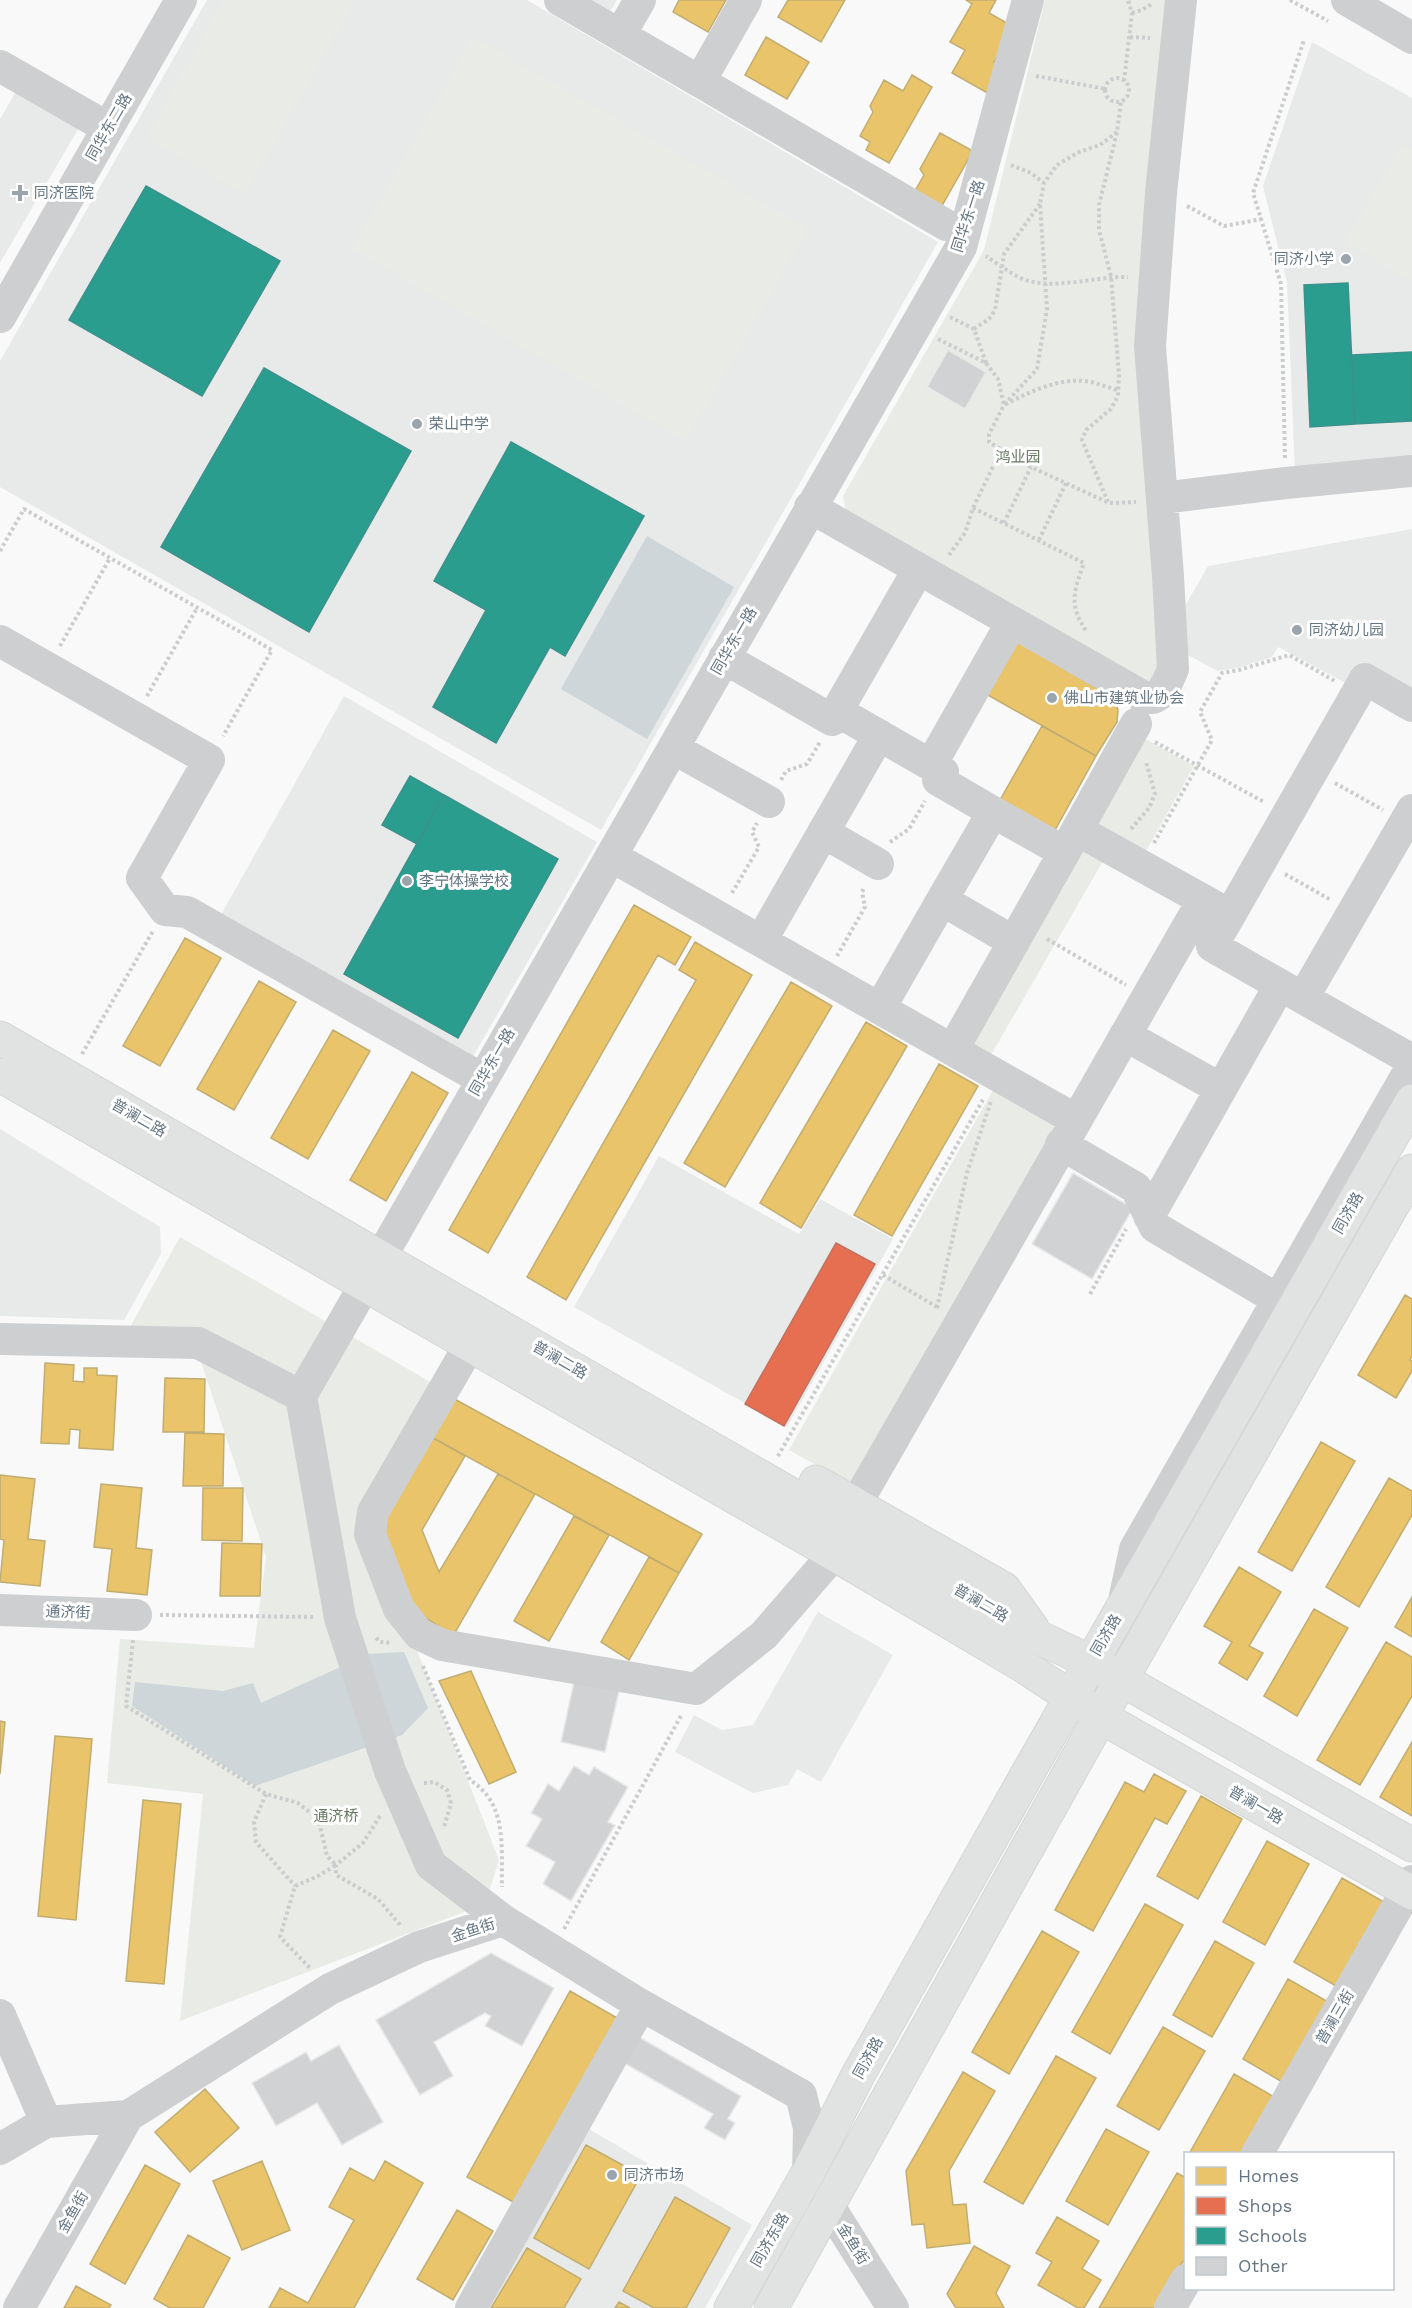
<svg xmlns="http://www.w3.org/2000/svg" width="1412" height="2308" font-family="'Work Sans','Noto Sans SC',sans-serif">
  <rect width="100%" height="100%" fill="#f9f9f9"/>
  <path fill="#e8e9e9" d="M207 0H527L938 242 601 830 0 487V361Z
    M571 0H617L605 20Z
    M1312 42 1412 98V461L1295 472 1287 283 1263 186Z
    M18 88 81 124 0 263V119Z
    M1412 529V698L1351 686 1278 647 1272 657 1237 668 1218 671 1186 654 1181 613 1208 566Z
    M344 696 597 842 468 1065 218 920Z
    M0 1129 160 1227 161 1254 124 1320 0 1316Z
    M659 1156 799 1234 820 1199 893 1239 787 1427 574 1307Z
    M818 1612 893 1655 821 1782 797 1769 788 1785 753 1793 675 1752 694 1715 722 1730 753 1725Z
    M584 2126 752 2225 705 2308H481Z"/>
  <path fill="#e8ebe6" d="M224 0H355L245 194 146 138Z
    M1045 0H1168L1158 678 1148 681 846 511 843 496 984 250Z
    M473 37 808 229 686 441 352 249Z
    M1402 144 1412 150V281L1345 242Z
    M1135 733 1194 766 1141 860 1082 828Z
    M1079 837 1107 854 987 1062 959 1046Z
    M997 1083 1065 1122 856 1487 789 1450Z
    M180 1237 432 1383 360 1504 499 1860 485 1904 180 2021 203 1794 107 1783 120 1639 254 1648 266 1557 198 1353 126 1334Z"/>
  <path fill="#ced6d9" d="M647 536 734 587 647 739 561 689Z
    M404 1652 428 1708 402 1735 255 1786 132 1706 135 1682 223 1691 253 1683 261 1703 369 1654Z"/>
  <path fill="#e9c46a" stroke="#c1ad72" stroke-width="1.5" d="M679 0H726L708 32 673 12Z
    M788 0H845L821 42 778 17Z
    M966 0H996L989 13 1014 27 994 62 1006 69 991 95 952 73 965 50 950 42 972 4Z
    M766 37 809 62 787 99 745 75Z
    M912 75 932 87 889 163 866 150 870 142 860 136 873 112 870 106 884 80 903 91Z
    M940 133 973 151 939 211 912 196 924 175 920 169Z
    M1016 641 1108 694 1115 701 1118 710 1117 722 1096 756 986 694Z
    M1042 726 1096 756 1054 832 1000 800Z
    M634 905 691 937 675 965 658 955 488 1253 449 1230Z
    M185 938 221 958 160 1066 123 1046Z
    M695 942 752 975 566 1300 527 1277 696 980 679 970Z
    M259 981 296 1002 234 1110 197 1089Z
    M791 982 832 1006 725 1187 684 1163Z
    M866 1022 907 1046 801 1228 760 1203Z
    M333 1030 370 1051 308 1159 271 1138Z
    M939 1064 978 1086 892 1236 854 1215Z
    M412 1072 448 1093 386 1201 350 1180Z
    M1405 1295 1412 1299V1356L1410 1360 1412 1361V1371L1396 1398 1358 1375Z
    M45 1363 74 1365 73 1381 84 1382V1368H97V1375L117 1376 113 1450 79 1448 80 1430 70 1429 69 1444 41 1443Z
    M165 1378 205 1379 204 1432H163Z
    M449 1396 702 1534 679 1573 428 1435Z
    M185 1433 224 1434 223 1486H183Z
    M428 1435 465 1456 422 1530 439 1572 498 1474 535 1494 453 1636 409 1607 377 1528Z
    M1321 1442 1355 1461 1292 1571 1258 1552Z
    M0 1475 35 1479 28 1539 45 1541 40 1586 0 1582 4 1540 0 1539Z
    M1389 1478 1412 1491V1515L1359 1607 1326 1587Z
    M101 1484 142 1488 136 1548 152 1550 147 1595 107 1591 112 1549 94 1547Z
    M203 1488H243L242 1541 202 1540Z
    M574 1516 609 1535 549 1641 514 1621Z
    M222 1543 262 1544 260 1596H220Z
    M649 1557 679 1573 629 1660 601 1642Z
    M1239 1567 1281 1592 1249 1646 1263 1653 1247 1680 1219 1663 1232 1642 1204 1626Z
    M1412 1597V1637L1395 1627Z
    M1314 1609 1348 1628 1297 1716 1264 1696Z
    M1386 1642 1412 1657V1696L1360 1785 1317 1760Z
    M471 1671 516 1772 489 1784 439 1681Z
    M0 1721 5 1722 0 1774Z
    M55 1736 92 1739 76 1920 38 1916Z
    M1412 1742V1816L1380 1797Z
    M1154 1774 1186 1791 1167 1824 1155 1818 1093 1931 1055 1910 1125 1782 1144 1792Z
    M1201 1796 1242 1819 1198 1899 1157 1876Z
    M143 1800 181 1804 164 1984 126 1981Z
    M1267 1841 1309 1864 1265 1945 1223 1922Z
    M1342 1878 1384 1902 1336 1986 1294 1962Z
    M1145 1904 1183 1925 1110 2054 1072 2032Z
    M1042 1931 1079 1952 1009 2074 972 2052Z
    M1215 1941 1254 1963 1212 2037 1173 2015Z
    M1288 1979 1330 2003 1284 2083 1243 2059Z
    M570 1991 619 2019 517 2204 467 2177Z
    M1163 2027 1205 2051 1159 2130 1117 2106Z
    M1056 2056 1096 2078 1023 2204 984 2182Z
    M963 2072 995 2091 949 2171 953 2205 966 2204 970 2243 927 2248 924 2224 912 2225 906 2171Z
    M1234 2074 1276 2098 1244 2154H1189Z
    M205 2089 239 2128 190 2172 155 2132Z
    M1106 2129 1149 2152 1108 2225 1066 2201Z
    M586 2145 641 2175 589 2269 534 2238Z
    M262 2161 290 2230 242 2250 213 2181Z
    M385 2161 423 2183 354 2308H269L280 2288 308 2303 354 2220 329 2207 350 2168 374 2181Z
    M145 2165 180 2184 125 2284 90 2264Z
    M1177 2173 1186 2178V2256L1156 2308H1099Z
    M675 2197 730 2228 686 2308H654L623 2291Z
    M457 2210 493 2231 453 2300 417 2279Z
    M1057 2217 1099 2241 1082 2269 1101 2280 1084 2308H1078L1038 2285 1052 2262 1036 2253Z
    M188 2235 230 2258 203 2308H170L154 2299Z
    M974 2246 1010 2266 996 2293 1004 2308H956L947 2294Z
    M527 2248 581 2279 564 2308H491Z
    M76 2286 111 2305 109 2308H64Z
    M619 2302 630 2308H615Z"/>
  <path fill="#e76f51" stroke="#c07160" stroke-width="1.5" d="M836 1243 875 1264 784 1426 745 1404Z"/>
  <path fill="#2a9d8f" stroke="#3c918b" stroke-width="1.5" d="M146 186 280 261 202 396 69 320Z
    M1348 283 1355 424 1310 427 1304 285Z
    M1412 352V421L1355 424 1352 355Z
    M264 368 411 451 309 632 161 547Z
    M511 442 644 516 565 656 550 647 496 743 433 707 486 610 434 581Z
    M410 776 444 795 417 844 382 825Z
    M444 795 558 859 458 1038 344 974Z"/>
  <path fill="#d0d2d3" stroke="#e8e8e8" stroke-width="1.5" d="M948 350 986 372 965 409 927 387Z
    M1073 1173 1133 1208 1092 1279 1032 1244Z
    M575 1677 620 1687 605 1752 561 1742Z
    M574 1766 589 1775 594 1767 628 1787 608 1822 615 1825 571 1901 543 1884 555 1862 526 1846 542 1819 531 1813 548 1784 559 1791Z
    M491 1953 554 1988 522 2046 485 2026 491 2016 485 2013 434 2042 453 2076 420 2095 376 2020Z
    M632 2033 741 2096 728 2119 735 2123 725 2140 704 2128 713 2114 617 2059Z
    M339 2045 383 2122 342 2145 317 2103 276 2126 252 2083 306 2052 311 2061Z"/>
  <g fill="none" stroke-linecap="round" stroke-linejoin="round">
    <g stroke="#d5d6d7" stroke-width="35">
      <path id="major" d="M0 1038 1038 1637 1091 1662 1412 1845
        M0 1075 834 1554 1022 1665 1101 1717 1412 1893
        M816 1482 1004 1589 1032 1628
        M731 2308 808 2173 858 2075 1033 1764 1412 1101
        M771 2308 1121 1680 1412 1171"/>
    </g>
    <path stroke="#cbcccd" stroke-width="4" stroke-dasharray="3 3" stroke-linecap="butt" d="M1290 0 1328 21
      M1132 13 1142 10 1153 3
      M1130 37 1150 38
      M1036 76 1106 89
      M1105 90a12 12 0 1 1 24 0a12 12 0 1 1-24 0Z
      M1124 81 1132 13 1128 0
      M1117 132 1100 145 1079 152 1057 165 1044 183 1040 204 1047 309 1037 369 1004 405 989 434V442L1031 467 1109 503 1136 502
      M1011 165 1031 173 1044 183
      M1040 204 1004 254 1002 267C1009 271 1015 276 1023 279 1053 291 1095 276 1128 277
      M1187 206 1224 226 1262 219
      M950 317 974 329
      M938 339 986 363 998 379 1004 405C1030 392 1060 376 1091 382 1100 384 1109 388 1118 390
      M986 363 974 329 989 319 995 310 1002 267 986 256
      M1285 458 1281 284 1253 193 1304 40
      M1108 502 1082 440 1086 430 1111 409 1118 396 1119 375 1111 276 1099 230V205L1117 132 1121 102
      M973 508 1084 563C1074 590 1068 606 1087 632
      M1004 523 1031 467
      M1039 540 1066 483
      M0 551 24 509 272 650 223 736
      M949 555 965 533 973 508 1001 450
      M60 646 110 558
      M147 696 197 608
      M1155 742 1264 802
      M781 780 786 771 807 764 820 742
      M1335 783 1383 810
      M1131 829 1149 808 1155 794 1146 762
      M890 842 909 829 925 801
      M1154 843 1212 740 1200 712 1222 673 1239 670 1289 655 1335 681
      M1285 874 1331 900
      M732 893 759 847 752 832 757 823
      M1047 939 1126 985
      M837 956 865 907 862 892 864 888
      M82 1054 153 931
      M883 1275 937 1307
      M1090 1294 1126 1229
      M937 1308 967 1173 991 1101
      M778 1456 984 1098
      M160 1615 315 1617
      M376 1638 380 1642 391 1643
      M133 1640 126 1706 266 1794 298 1803 311 1813 319 1822 327 1856 336 1865 318 1876 295 1886 280 1937 311 1969
      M423 1666 470 1780C508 1804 501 1847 502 1887
      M424 1783 434 1782 447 1790 451 1803 444 1827
      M266 1794 254 1822 256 1842 295 1886
      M380 1816 363 1843 336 1865V1875L378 1899 401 1926
      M564 1929 682 1714"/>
    <path stroke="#cecfd0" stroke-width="32" d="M560 0 946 225
      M1347 0 1412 38
      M620 35 640 0
      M0 66 108 128
      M700 81 746 0
      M0 317 181 0
      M1162 498 1286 483 1412 471
      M810 507 1144 697 1153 698 1160 694 1167 683 1173 669 1168 576 1150 346 1161 193 1181 0
      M0 641 209 760 142 878 165 910 187 912 482 1079
      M724 658 832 720 837 711 943 772 938 780 993 812 942 900 1014 942
      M837 711 913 579
      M673 748 769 802
      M931 765 1012 622
      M993 812 1064 852
      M1077 830 1136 724
      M823 832 878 864
      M611 856 1076 1120
      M1203 900 1230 915 1365 679 1412 706
      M1230 915 1212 946 1280 985
      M761 941 879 735
      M1303 998 1412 810
      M880 1008 942 900
      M1125 1035 1221 1089
      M1061 1144 1136 1188 1155 1227 1277 1299
      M1149 1216 1280 985 1412 1060
      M0 1339 198 1343 301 1396
      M461 1360 373 1512 370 1534 399 1609 419 1634 442 1645 696 1689 764 1635 834 1554
      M856 1504 1203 900 1077 830 953 1049
      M1125 1596 1135 1549 1412 1066
      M0 1610 136 1615
      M503 1920 431 1865 390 1771 340 1618 301 1396 961 247 1028 0
      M0 2015 46 2122
      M0 2149 46 2122 128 2116
      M1257 2154 1412 1881
      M19 2308 128 2116 330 1989 419 1947 503 1920 641 2005 801 2095 809 2128 808 2173 893 2308
      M471 2308 641 2005
      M1170 2308 1186 2280"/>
    <use href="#major" stroke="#e1e2e2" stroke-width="33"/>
  </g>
  <g fill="#99a4ac" stroke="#fff" stroke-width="2">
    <path d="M17 184h6v6h6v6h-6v6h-6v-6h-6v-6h6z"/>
    <circle cx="1346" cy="259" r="6"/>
    <circle cx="417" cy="424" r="6"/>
    <circle cx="1297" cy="630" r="6"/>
    <circle cx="1052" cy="698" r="6"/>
    <circle cx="407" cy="881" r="6"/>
    <circle cx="612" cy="2175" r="6"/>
  </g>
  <g text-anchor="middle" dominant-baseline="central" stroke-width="6" stroke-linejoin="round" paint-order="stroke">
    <g font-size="15" fill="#657683" stroke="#fff">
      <text transform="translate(109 127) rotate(-60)">同华东二路</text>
      <text transform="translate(968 216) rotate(-72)">同华东一路</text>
      <text transform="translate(734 641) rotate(-60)">同华东一路</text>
      <text transform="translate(492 1062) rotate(-60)">同华东一路</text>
      <text transform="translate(139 1118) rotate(30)">普澜二路</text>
      <text transform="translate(1348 1213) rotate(-60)">同济路</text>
      <text transform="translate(560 1360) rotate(30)">普澜二路</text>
      <text transform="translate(981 1603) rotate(30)">普澜二路</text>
      <text transform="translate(68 1612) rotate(2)">通济街</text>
      <text transform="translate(1106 1635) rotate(-60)">同济路</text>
      <text transform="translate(1256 1805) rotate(30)">普澜一路</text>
      <text transform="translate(473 1930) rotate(-18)">金鱼街</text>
      <text transform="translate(1335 2017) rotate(-60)">普澜三街</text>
      <text transform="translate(868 2058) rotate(-61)">同济路</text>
      <text transform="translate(73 2212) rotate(-60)">金鱼街</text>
      <text transform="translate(770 2240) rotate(-60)">同济东路</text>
      <text transform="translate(853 2244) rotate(58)">金鱼街</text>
    </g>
    <g font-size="15" fill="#657683" stroke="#fff" text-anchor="start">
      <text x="34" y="193">同济医院</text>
      <text x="1334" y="259" text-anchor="end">同济小学</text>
      <text x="429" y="424">荣山中学</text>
      <text x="1309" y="630">同济幼儿园</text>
      <text x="1064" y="698">佛山市建筑业协会</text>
      <text x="419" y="881">李宁体操学校</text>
      <text x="624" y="2175">同济市场</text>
    </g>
    <g font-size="15" fill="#687a64" stroke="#fff">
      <text x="1018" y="457">鸿业园</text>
      <text x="336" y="1816">通济桥</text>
    </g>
  </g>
  <rect x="1184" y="2152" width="210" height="138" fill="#ffffff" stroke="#c1c8cd" stroke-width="1.5"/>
  <rect x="1196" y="2167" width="30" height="18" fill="#e9c46a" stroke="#c1c8cd" stroke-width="1.5"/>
  <text x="1238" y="2182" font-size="18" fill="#657683">Homes</text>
  <rect x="1196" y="2197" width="30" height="18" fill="#e76f51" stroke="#c1c8cd" stroke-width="1.5"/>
  <text x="1238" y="2212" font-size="18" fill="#657683">Shops</text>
  <rect x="1196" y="2227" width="30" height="18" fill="#2a9d8f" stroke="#c1c8cd" stroke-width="1.5"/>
  <text x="1238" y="2242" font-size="18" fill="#657683">Schools</text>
  <rect x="1196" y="2257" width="30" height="18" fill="#d0d2d3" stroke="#c1c8cd" stroke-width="1.5"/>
  <text x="1238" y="2272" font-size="18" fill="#657683">Other</text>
</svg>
